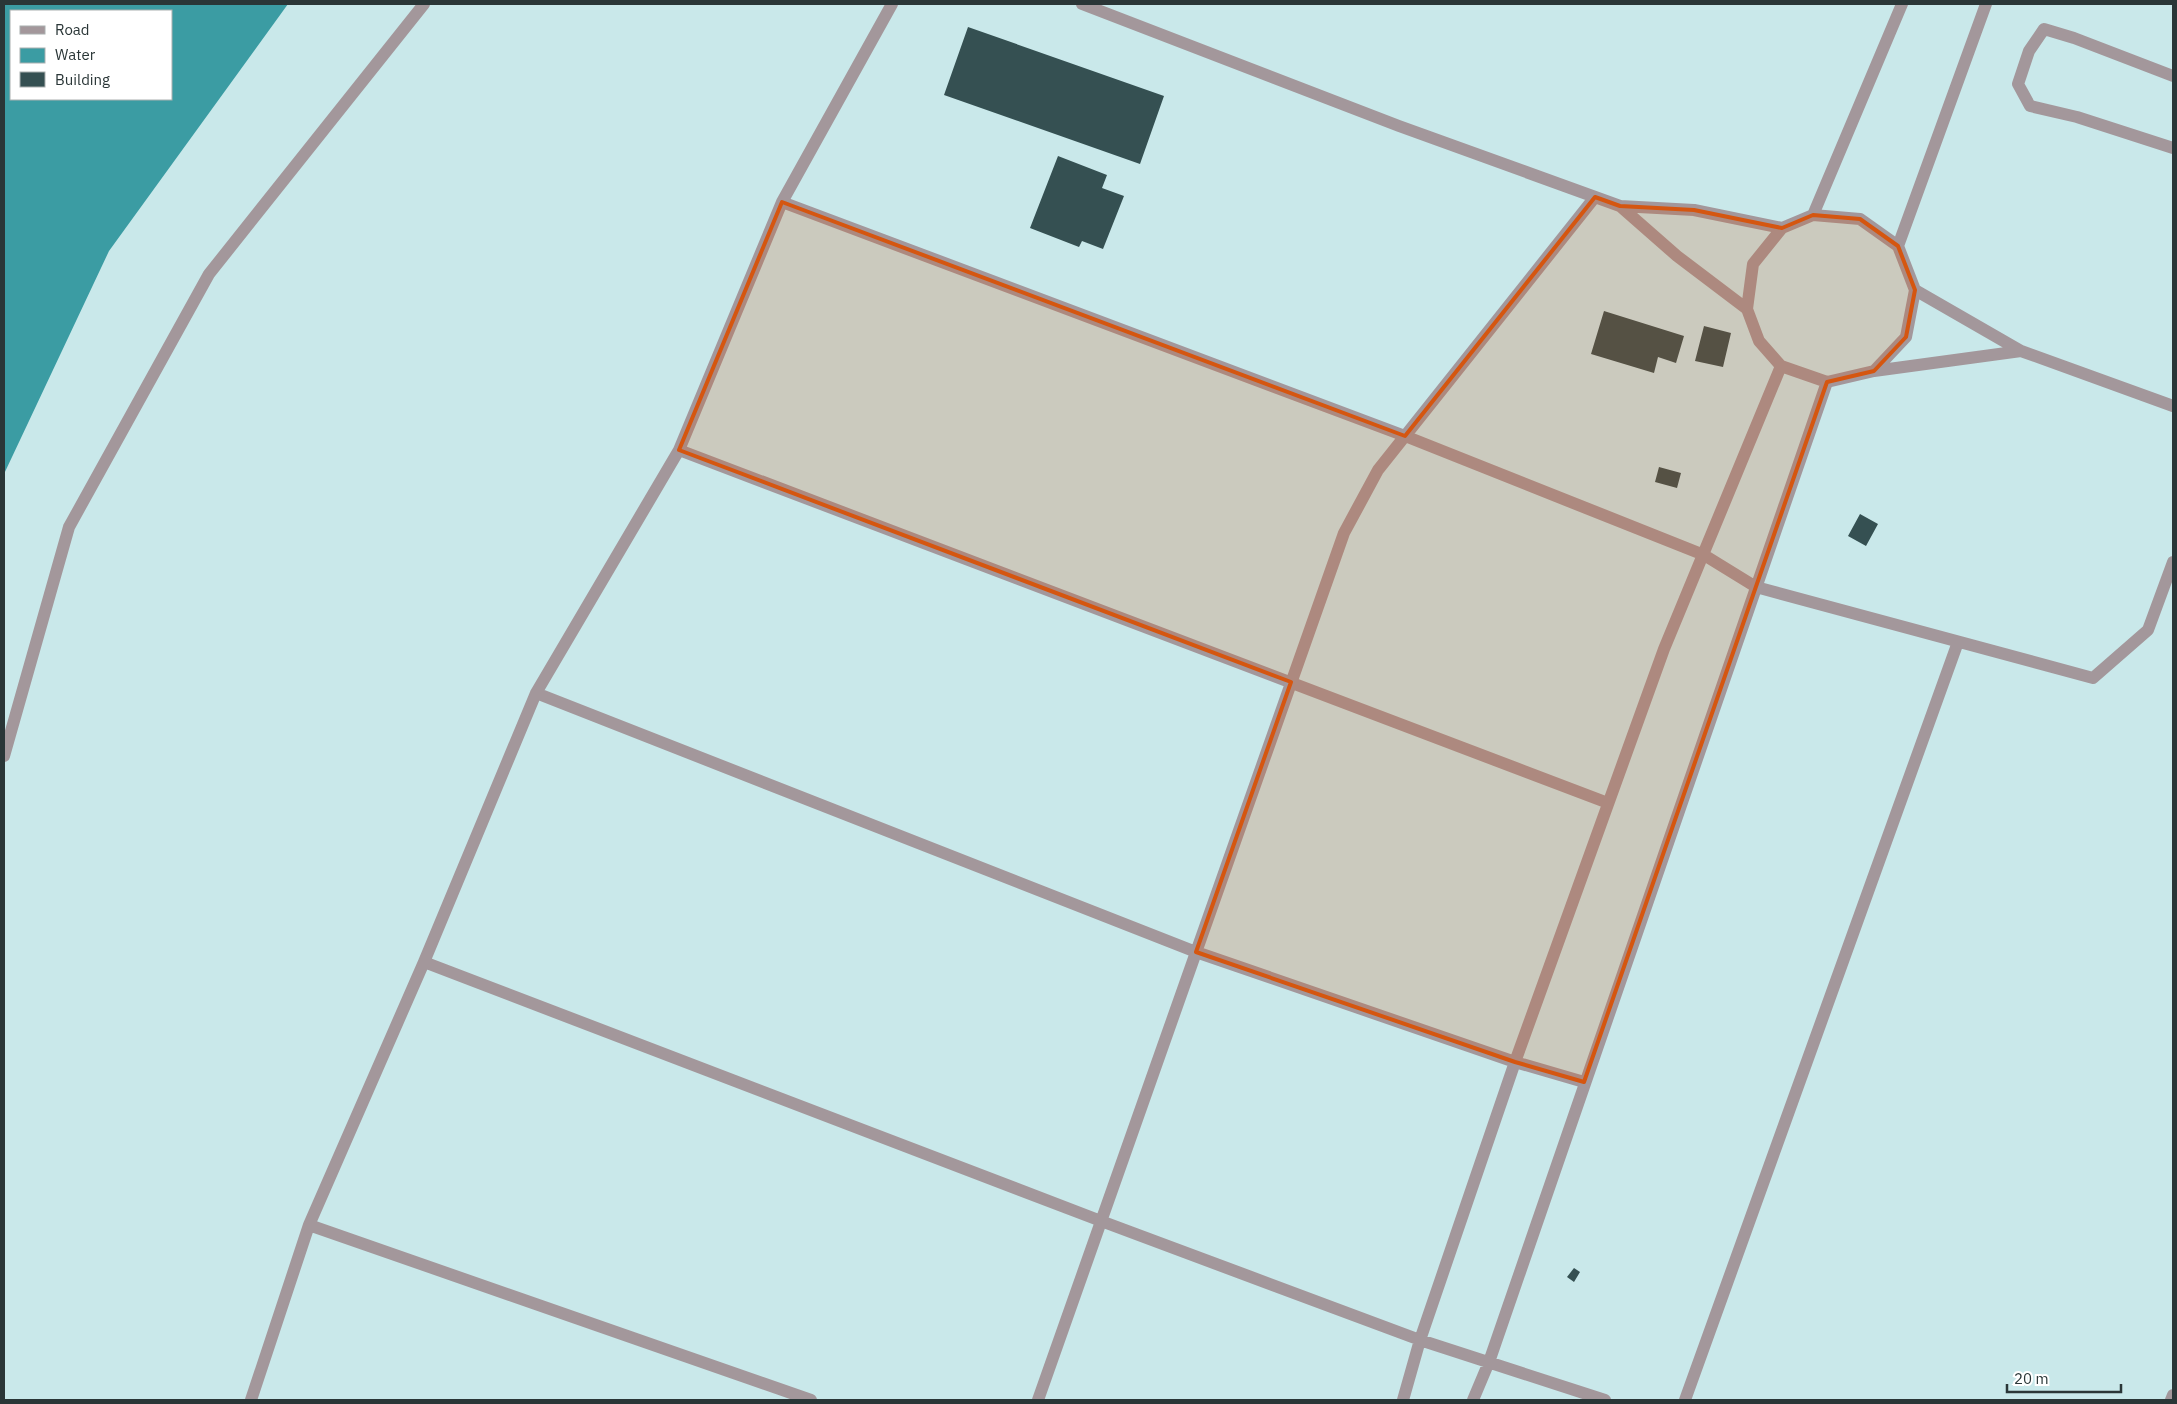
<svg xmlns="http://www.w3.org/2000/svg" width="2177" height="1404" font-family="'IBM Plex Sans',sans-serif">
  <rect width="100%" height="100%" fill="#c9e8ea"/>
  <path fill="#3b9ca3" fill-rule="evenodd" d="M4 4H288L109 251 4 474ZM11 11H171V99H11Z"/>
  <path fill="#355052" d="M968 27 1164 96 1140 164 944 95Z
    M1058 156 1107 175 1102 188 1124 196 1103 249 1082 241 1079 247 1030 228Z
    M1604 311 1684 336 1676 363 1658 357 1654 373 1591 354Z
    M1704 326 1731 333 1723 367 1695 361Z
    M1659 467 1681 473 1677 488 1655 482Z
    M1860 514 1878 524 1866 546 1848 536Z
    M1574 1268 1580 1272 1574 1282 1567 1277Z"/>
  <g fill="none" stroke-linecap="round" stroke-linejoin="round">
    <path stroke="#a3979b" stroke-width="12" d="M1082 4 1399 126 1620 206 1694 210 1782 228
      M2173 76 2074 38 2044 29 2029 51 2018 84 2030 106 2077 117 2173 148
      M782 202 1405 436 1704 555 1756 587 2093 678 2148 630 2173 562
      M1620 206 1677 256 1747 309
      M1813 215 1860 219 1898 246 1915 290 1906 337 1874 371 1827 382 1781 366 1759 341 1747 309 1753 264 1782 228 1813 215 1902 4
      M1898 246 1986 4
      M1915 290 2021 351 2173 406
      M1874 371 2021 351
      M679 450 1608 803
      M536 693 1196 952 1515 1062 1584 1082
      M4 756 69 527 209 274 424 4
      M424 962 1101 1221 1420 1340 1605 1400
      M309 1225 811 1400
      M251 1400 309 1225 424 962 536 693 679 450 782 202 892 4
      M1038 1400 1344 533 1378 470 1595 197
      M1403 1400 1420 1340 1515 1062 1664 649 1781 366
      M1473 1400 1489 1362 1827 382
      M1685 1400 1958 642
      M2171 1400 2173 1395"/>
  </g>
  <path fill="#d55610" fill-opacity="0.2" stroke="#d55610" stroke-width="4" stroke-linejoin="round" d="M1595 197 1620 206 1694 210 1782 228 1813 215 1860 219 1898 246 1915 290 1906 337 1874 371 1827 382 1584 1082 1515 1062 1196 952 1291 682 679 450 782 202 1405 436Z"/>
  <rect width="2177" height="1404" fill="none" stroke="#2a3637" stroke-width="10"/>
  <rect x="10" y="10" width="162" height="90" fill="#ffffff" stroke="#aaafaf"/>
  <rect x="20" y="26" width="25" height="8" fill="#a3979b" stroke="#aaafaf"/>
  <text x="55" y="35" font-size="15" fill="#2a3637">Road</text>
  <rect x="20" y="48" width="25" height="15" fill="#3b9ca3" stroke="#aaafaf"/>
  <text x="55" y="60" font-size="15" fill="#2a3637">Water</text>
  <rect x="20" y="72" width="25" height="15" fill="#355052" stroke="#aaafaf"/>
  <text x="55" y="85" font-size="15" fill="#2a3637">Building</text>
  <path d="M2007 1384v8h114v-8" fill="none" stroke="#2a3637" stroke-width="2.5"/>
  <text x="2014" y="1384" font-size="15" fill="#2a3637" stroke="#ffffff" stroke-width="4" paint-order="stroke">20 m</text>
</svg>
